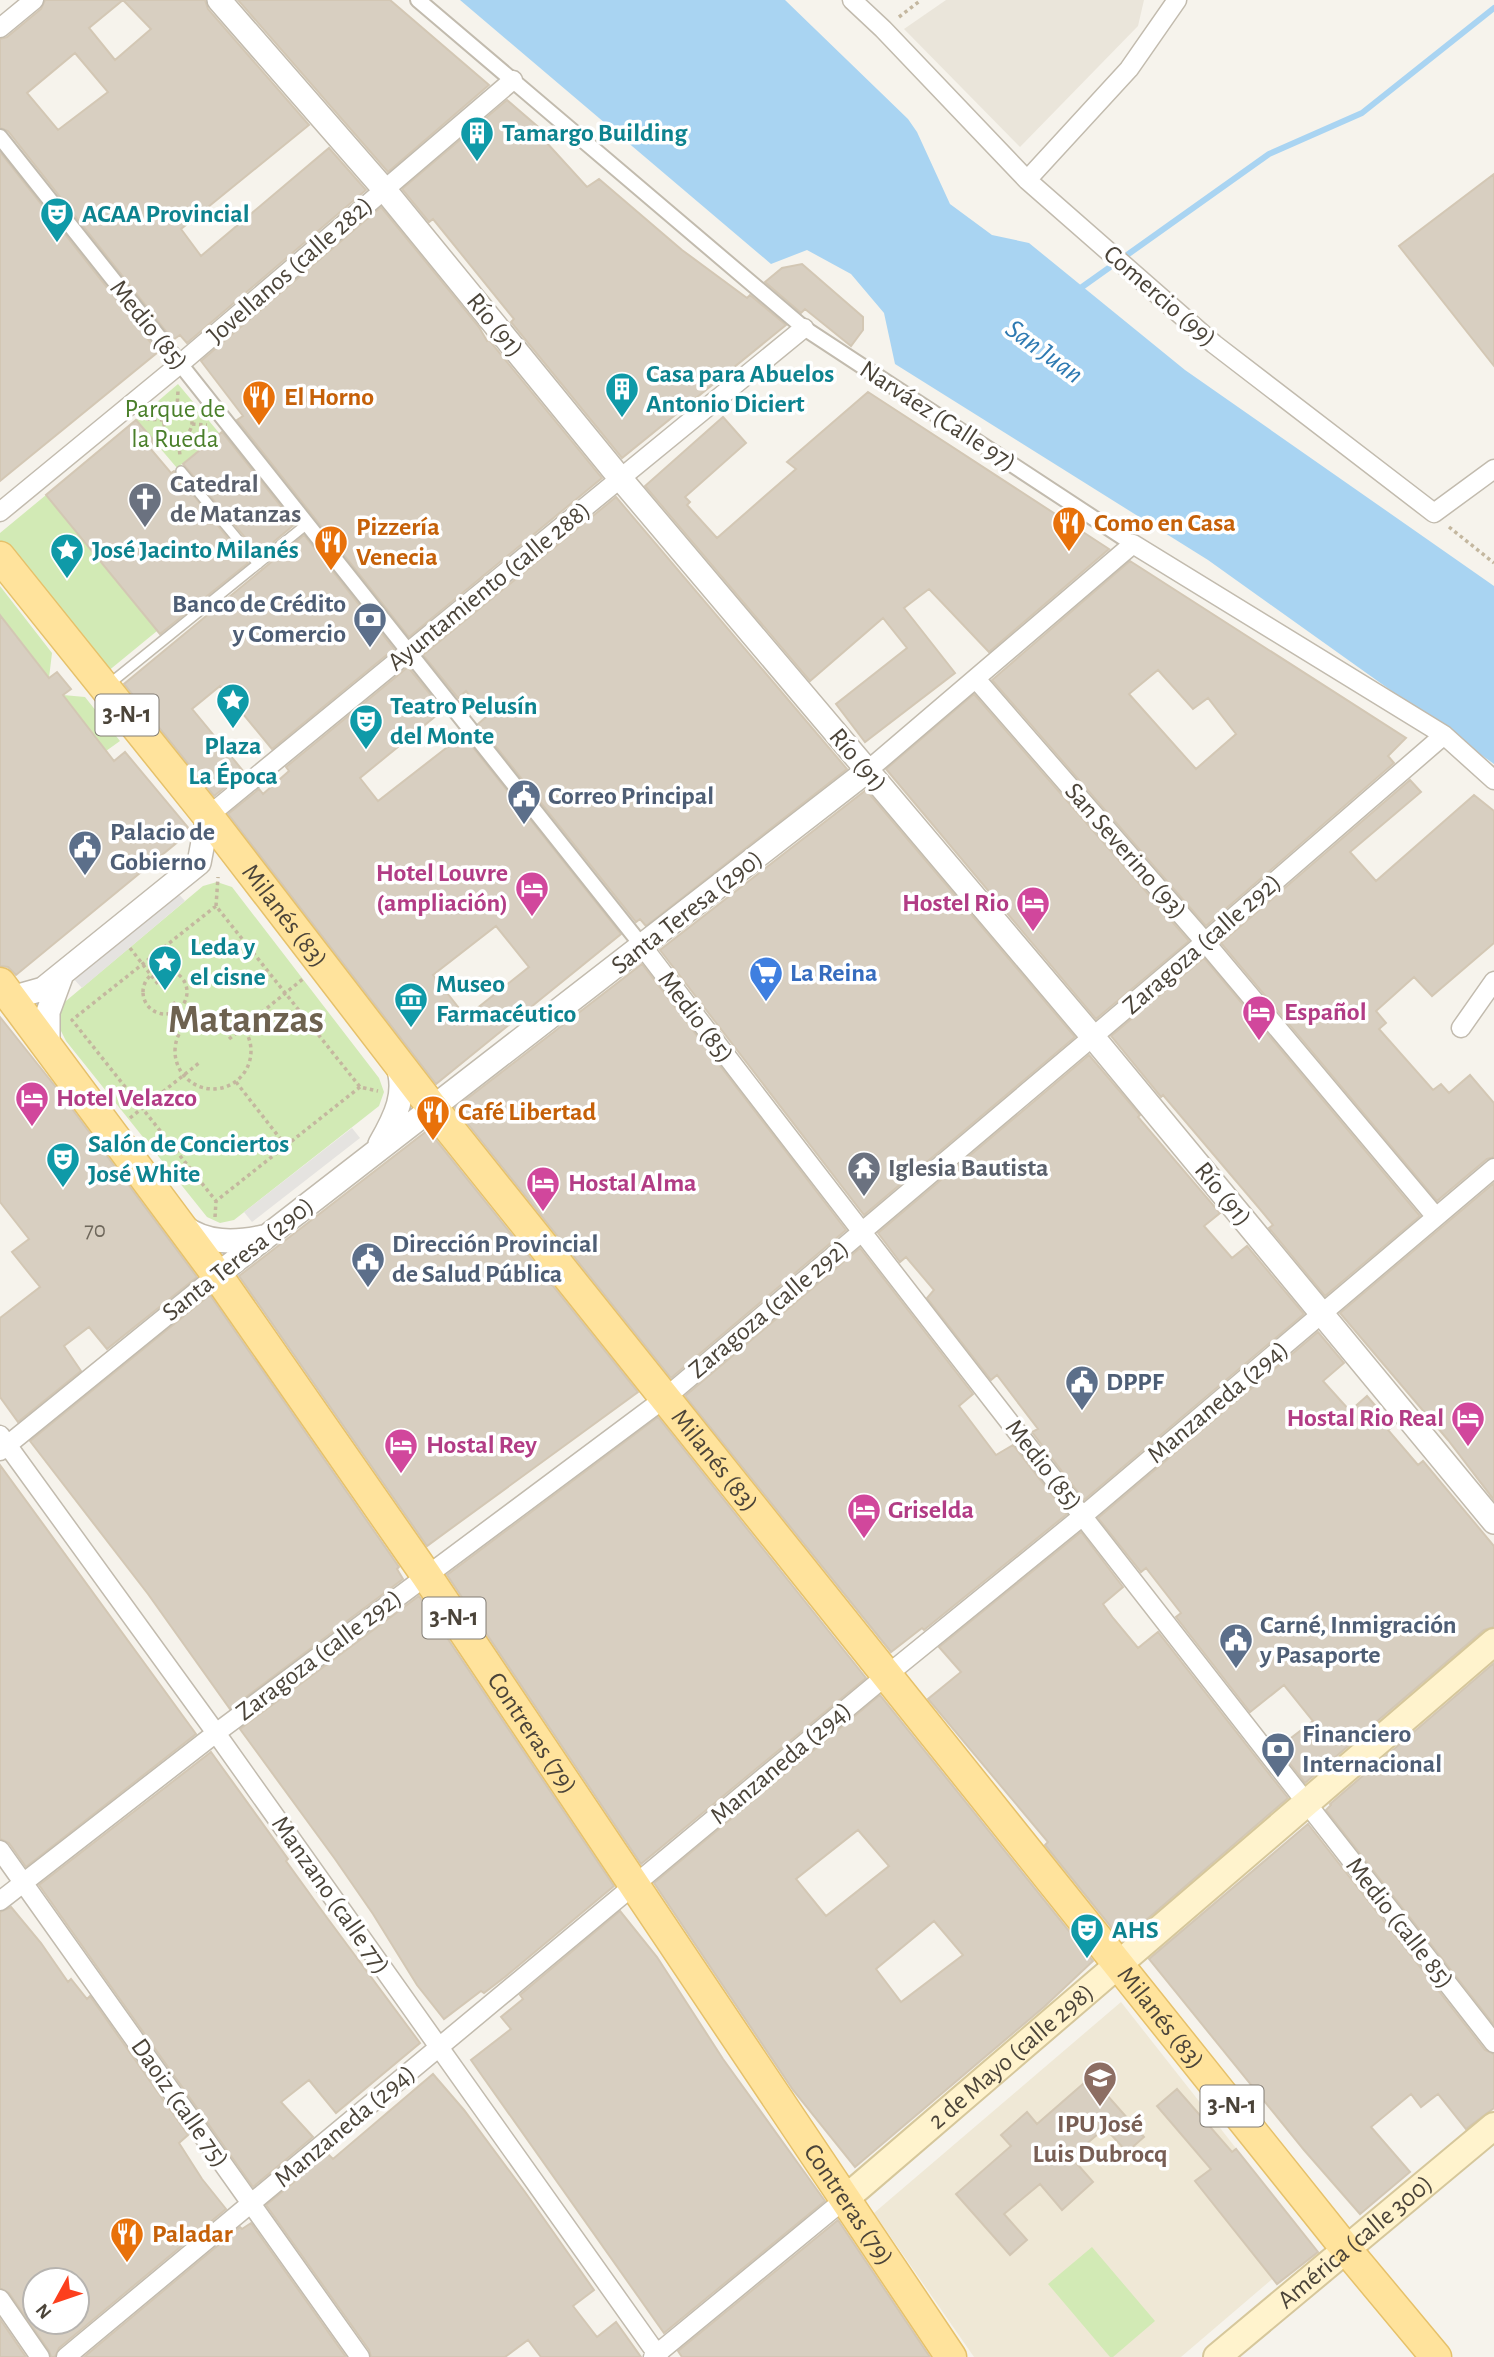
<svg xmlns="http://www.w3.org/2000/svg" width="1494" height="2357" font-family="'Alegreya Sans',sans-serif">
  <rect width="100%" height="100%" fill="#f6f3ec"/>
  <path fill="#eae5da" d="M946 0H1144L1138 26 1020 147 904 29Z"/>
  <path fill="#efe8d6" d="M1121 2002 1312 2245 1181 2357H974L874 2213Z"/>
  <path fill="#d2eab5" d="M178 384 220 434 177 468 136 420Z
    M46 495 157 631 107 672 0 541V533Z
    M0 586 52 653 49 678 0 615Z
    M63 695 85 697 120 741 106 751Z
    M217 882 232 887 242 900 379 1078 384 1092 379 1106 234 1220 220 1223 207 1217 66 1041 58 1025 60 1006 203 886Z
    M1092 2247 1155 2321 1113 2357H1110L1048 2284Z"/>
  <path fill="#e5e3e0" d="M175 890 185 901 82 988 72 977Z
    M352 1128 360 1138 252 1222 244 1212Z"/>
  <path fill="#a9d4f2" d="M460 0H785L908 119 917 132 950 204 992 235 1029 243 1185 370 1494 586V764L1208 560 895 364 884 313 851 274 807 250 771 264Z"/>
  <g fill="none" stroke-linecap="round" stroke-linejoin="round">
    <path stroke="#a9d4f2" stroke-width="6" d="M1082 287 1269 154 1362 113 1494 8"/>
  </g>
  <path fill="#d8cfc1" stroke="#d3c7b4" stroke-width="2" fill-rule="evenodd" d="M45 0H205L208 9 309 125 181 229 201 256 329 148 366 190 187 343 180 335 173 340 8 131 0 128V39L7 37 41 9ZM123 0 151 29 115 60 89 28ZM75 53 108 92 58 130 27 93Z
    M238 0H390L489 85 388 172Z
    M507 100 551 138 546 142 587 187 599 179 682 250 747 298 750 295 786 325 622 458 511 322 514 319 433 219 429 222 402 189Z
    M0 152 158 352 0 481Z
    M1494 174V366L1399 246Z
    M381 207 479 327 487 341 489 340 602 478 409 637 237 420 243 416 201 361Z
    M802 264 863 317V330L851 346 805 309 801 313 765 282 782 268Z
    M868 392 1109 549 989 652 929 589 904 608 955 673 865 742 836 704 907 648 883 618 810 681 645 486 723 417 746 443 685 497 690 502 687 505 717 538 796 469 787 462Z
    M136 420 155 442 149 447 171 473 174 471 248 563 160 634 46 495Z
    M222 432 295 524 259 554 183 464Z
    M616 497 847 769 646 926 640 919 636 922 478 724 486 717 466 691 458 698 423 655Z
    M304 535 394 649 272 749 220 686 192 709 244 772 214 796 124 684Z
    M1130 561 1406 738 1388 756 1394 763 1206 926 992 680ZM1158 670 1193 709 1208 698 1236 734 1196 769 1129 694Z
    M0 615 49 678 57 672 71 689 63 695 114 761 125 752 191 831 16 975 8 967 0 966Z
    M408 667 443 710 360 778 378 801 463 735 621 934 436 1084 228 814 259 789 263 794 289 771 286 767ZM496 926 529 967 466 1017 433 975Z
    M974 694 1189 941 1096 1019 886 769Z
    M1410 780 1421 792 1350 852 1376 881 1474 795 1494 811V943L1432 996 1414 977 1376 1011 1386 1023 1379 1029 1433 1090 1441 1084 1449 1093 1470 1075 1494 1103V1157L1487 1159 1437 1201 1221 943Z
    M866 790 1075 1037 864 1215 660 950Z
    M1204 958 1420 1216 1325 1296 1269 1228 1273 1225 1259 1208 1163 1095 1161 1097 1111 1036Z
    M642 964 846 1230 671 1378 455 1108Z
    M0 1017 55 1086 197 1277 107 1349 89 1327 64 1346 81 1371 18 1422 0 1397V1318L40 1287 12 1252 29 1239 0 1202Z
    M1089 1055 1140 1115 1138 1117 1220 1213 1204 1226 1232 1258 1247 1246 1304 1314 1084 1500 1032 1432 1038 1429 997 1375 991 1380 927 1298 934 1290 906 1257 900 1262 878 1233Z
    M428 1130 638 1392 427 1546 239 1276Z
    M1494 1183V1500L1448 1440 1340 1313Z
    M860 1248 973 1394 959 1406 996 1455 1013 1445 1067 1514 924 1630 922 1628 891 1652 685 1396Z
    M210 1295 399 1567 397 1569 403 1579 230 1709 148 1594 30 1441Z
    M1318 1332 1344 1363 1323 1381 1350 1411 1367 1396 1393 1426 1388 1430 1418 1465 1423 1461 1494 1546V1627L1484 1630 1305 1783 1278 1748 1313 1721 1284 1685 1250 1712 1176 1617 1181 1613 1146 1568 1141 1572 1098 1518Z
    M658 1417 866 1678 641 1864 447 1575Z
    M0 1465 196 1734 26 1867 9 1843 0 1839Z
    M1081 1532 1123 1587 1103 1604 1113 1618 1138 1648 1158 1632 1288 1798 1124 1939 1121 1935 1119 1937 1045 1845 1048 1842 928 1699 961 1672 939 1647Z
    M419 1596 614 1886 505 1977 484 1993 481 1991 444 2019 417 1985 373 1914 335 1859 240 1729Z
    M1494 1663V2025L1326 1810 1331 1805 1330 1804Z
    M880 1695 1093 1961 1044 2007 855 2167 793 2090 654 1883ZM858 1830 889 1866 826 1916 796 1879ZM934 1921 963 1955 901 2002 876 1969Z
    M211 1752 288 1859 286 1861 325 1915 420 2043 336 2113 309 2080 281 2102 313 2137 253 2187 39 1885Z
    M1308 1824 1485 2050 1494 2054V2108L1466 2129 1438 2094 1421 2107 1411 2094 1371 2127 1410 2172 1360 2214 1304 2150 1149 1959Z
    M11 1907 41 1943 68 1982 71 1979 87 1999 90 1996 188 2135 179 2143 202 2179 226 2209 59 2348 55 2357H51L49 2351 9 2293 0 2288V1912ZM35 2280H77V2322H35Z
    M620 1911 657 1957 723 2059 825 2201 664 2333 471 2060 511 2029 501 2017 523 1999 520 1995Z
    M433 2074 464 2110 525 2192 594 2290 573 2306 597 2337 616 2322 641 2357H541L528 2340 505 2357H371L369 2350 266 2205 328 2154 333 2159Z
    M1091 2077 1144 2137 1127 2152 1105 2128 1071 2157 1093 2182 1062 2210 1040 2184 1004 2214 1027 2240 1010 2255 956 2194 1011 2146 1001 2135 1027 2112 1037 2124Z
    M1177 2089 1232 2152 1236 2149 1318 2252 1277 2284 1195 2181 1211 2169 1157 2106Z
    M838 2220 930 2357H682L678 2351Z
    M251 2223 346 2357H84L240 2227 242 2229Z
    M0 2319 26 2357H0Z"/>
  <g fill="none" stroke-linecap="round" stroke-linejoin="round">
    <g stroke="#c2bbae" stroke-width="12">
      <path id="service" d="M181 471 258 564
        M113 681 307 524"/>
    </g>
    <g stroke="#c2bbae" stroke-width="18">
      <path id="pedestrian" d="M418 0 804 328 1133 544
        M0 137 643 947"/>
    </g>
    <g stroke="#c2bbae" stroke-width="21">
      <path id="minor" d="M852 0 883 29 1027 180 1214 344 1434 513 1494 469
        M0 28 34 0
        M1027 180 1129 69 1177 0
        M0 512 180 364 513 80
        M976 679 1205 942 1436 1217
        M867 771 1133 544 1444 735 1494 780
        M208 816 804 328
        M643 947C924 1315 1209 1678 1494 2043
        M1461 1028 1494 981
        M0 1435 216 1733 659 2357
        M0 1451 217 1275
        M0 1850 360 2357
        M0 1901 216 1733 665 1398 1205 942 1444 735
        M0 2299 40 2357
        M66 2357 887 1675 1084 1515 1494 1168
        M653 2357 845 2199"/>
    </g>
    <g stroke="#c2bbae" stroke-width="26">
      <path id="tertiary" d="M219 0 384 189 620 478 1093 1037 1494 1522
        M11 998 43 989 199 863 208 816
        M48 1046V1012L62 974
        M380 1144C395 1118 409 1091 396 1062
        M183 1226C206 1244 235 1243 263 1237
        M217 1275C433 1107 651 941 867 771"/>
    </g>
    <g stroke="#d6c79b" stroke-width="30">
      <g id="secondary">
        <path id="s1" d="M845 2199 1494 1642"/>
        <path id="s2" d="M1217 2357 1494 2126"/>
      </g>
    </g>
    <g stroke="#e6c16a" stroke-width="33">
      <g id="primary">
        <path id="s3" d="M0 557 208 816 432 1107 1346 2249 1436 2357"/>
        <path id="s4" d="M0 983 217 1275 426 1575 951 2357"/>
      </g>
    </g>
    <path stroke="#c4b79f" stroke-width="3.5" stroke-dasharray="3.5 3.5" stroke-linecap="butt" d="M899 17 921 0
      M177 409 178 391
      M164 423a14 14 0 1 1 28 0a14 14 0 1 1-28 0Z
      M146 419 164 420
      M192 424 207 425
      M178 437 180 456
      M1449 527 1494 563
      M216 906 218 877
      M130 948 158 984
      M143 992a22 22 0 1 1 44 0a22 22 0 1 1-44 0Z
      M173 1002 188 1021
      M175 1051a38 38 0 1 1 76 0a38 38 0 1 1-76 0Z
      M229 1039 304 978
      M236 1082 286 1146
      M360 1087 216 1201 72 1020 216 906 360 1087 378 1091
      M130 1118 199 1063
      M215 1217 216 1201"/>
    <use href="#service" stroke="#fff" stroke-width="9"/>
    <use href="#pedestrian" stroke="#fff" stroke-width="14"/>
    <use href="#minor" stroke="#fff" stroke-width="18"/>
    <use href="#tertiary" stroke="#fff" stroke-width="23"/>
    <use href="#secondary" stroke="#fff3cd" stroke-width="26"/>
    <use href="#primary" stroke="#ffe39c" stroke-width="30"/>
  </g>
  <defs>
    <g id="building-pin" transform="scale(1.75)"><path d="M0 17L-7.5 6A9.5 9.5 0 1 1 7.5 6Z" fill="#0f9aa8" stroke="#fff"/><path d="M-4-6H4V6H1V3H-1V6H-4ZM-2.5-4.3h1.7v1.8h-1.7ZM.8-4.3h1.7v1.8H.8ZM-2.5-1h1.7V.8h-1.7ZM.8-1h1.7V.8H.8Z" fill="#fff"/></g>
    <g id="theatre-pin" transform="scale(1.75)"><path d="M0 17L-7.5 6A9.5 9.5 0 1 1 7.5 6Z" fill="#0f9aa8" stroke="#fff"/><path d="M-5-5.5Q0-4 5-5.5V0Q5 5 0 6Q-5 5-5 0ZM-3.3-2.5H-1v1.5H-3.3ZM1-2.5H3.3v1.5H1ZM-2.8 1Q0 5.5 2.8 1Z" fill="#fff"/></g>
    <g id="restaurant-pin" transform="scale(1.75)"><path d="M0 17L-7.5 6A9.5 9.5 0 1 1 7.5 6Z" fill="#e8710a" stroke="#fff"/><path d="M-5-6h1v4h1v-4h1v4h1v-4h1v5L-1.5 .5V6h-2V.5L-5-1ZM5-6V6H3V1.5H1.5Q1.5-4 5-6Z" fill="#fff"/></g>
    <g id="church-pin" transform="scale(1.75)"><path d="M0 17L-7.5 6A9.5 9.5 0 1 1 7.5 6Z" fill="#6b7280" stroke="#fff"/><path d="M-1.2-6h2.4v3.5h3.3v2.4h-3.3V6h-2.4V-.1h-3.3v-2.4h3.3Z" fill="#fff"/></g>
    <g id="sight-pin" transform="scale(1.75)"><path d="M0 17L-7.5 6A9.5 9.5 0 1 1 7.5 6Z" fill="#0f9aa8" stroke="#fff"/><path d="M0-6L1.8-2.2L6-1.7L2.9 1.2L3.7 5.4L0 3.3L-3.7 5.4L-2.9 1.2L-6-1.7L-1.8-2.2Z" fill="#fff"/></g>
    <g id="bank-pin" transform="scale(1.75)"><path d="M0 17L-7.5 6A9.5 9.5 0 1 1 7.5 6Z" fill="#5c6f8a" stroke="#fff"/><path d="M-6-4H6V4H-6ZM0-2.3a2.3 2.3 0 1 0 0 4.6a2.3 2.3 0 1 0 0-4.6Z" fill="#fff"/></g>
    <g id="civic-pin" transform="scale(1.75)"><path d="M0 17L-7.5 6A9.5 9.5 0 1 1 7.5 6Z" fill="#5c6f8a" stroke="#fff"/><path d="M-.6-6.5H3V-4.5H.6V-3L4-1V1h2V6H-6V1h2V-1L-.6-3ZM-1.2 2.5V6h2.4V2.5Z" fill="#fff"/></g>
    <g id="hotel-pin" transform="scale(1.75)"><path d="M0 17L-7.5 6A9.5 9.5 0 1 1 7.5 6Z" fill="#d1479c" stroke="#fff"/><path d="M-6-4.5h1.5V1H6V5H4.5V3h-9V5H-6ZM-4 0a1.8 1.8 0 1 1 3.6 0ZM.5 0V-2.5h3Q6-2.5 6 0Z" fill="#fff"/></g>
    <g id="supermarket-pin" transform="scale(1.75)"><path d="M0 17L-7.5 6A9.5 9.5 0 1 1 7.5 6Z" fill="#3f7fe0" stroke="#fff"/><path d="M-6-5.5h2.5l.6 2H6L4.5 2H-2.5L-4.4-4H-6ZM-1.5 3.2a1.3 1.3 0 1 0 .1 0ZM3 3.2a1.3 1.3 0 1 0 .1 0Z" fill="#fff"/></g>
    <g id="museum-pin" transform="scale(1.75)"><path d="M0 17L-7.5 6A9.5 9.5 0 1 1 7.5 6Z" fill="#0f9aa8" stroke="#fff"/><path d="M0-6L6-3V-2H-6V-3ZM-5-1h2V3h-2ZM-1-1h2V3h-2ZM3-1h2V3H3ZM-6 4H6V6H-6Z" fill="#fff"/></g>
    <g id="temple-pin" transform="scale(1.75)"><path d="M0 17L-7.5 6A9.5 9.5 0 1 1 7.5 6Z" fill="#6b7280" stroke="#fff"/><path d="M0-6L5-2H3V0L6.5 2.5H4V6H1.5V3h-3V6H-4V2.5H-6.5L-3 0V-2H-5Z" fill="#fff"/></g>
    <g id="school-pin" transform="scale(1.75)"><path d="M0 17L-7.5 6A9.5 9.5 0 1 1 7.5 6Z" fill="#8d6e63" stroke="#fff"/><path d="M0-5L7-2L0 1L-7-2ZM-4 1L0 2.5L4 1V4Q0 6-4 4Z" fill="#fff"/></g>
  </defs>
  <g fill-rule="evenodd">
    <use href="#building-pin" x="477" y="133"/>
    <use href="#theatre-pin" x="57" y="214"/>
    <use href="#building-pin" x="622" y="389"/>
    <use href="#restaurant-pin" x="259" y="397"/>
    <use href="#church-pin" x="145" y="499"/>
    <use href="#restaurant-pin" x="1069" y="523"/>
    <use href="#restaurant-pin" x="331" y="542"/>
    <use href="#sight-pin" x="67" y="550"/>
    <use href="#bank-pin" x="370" y="619"/>
    <use href="#sight-pin" x="233" y="700"/>
    <use href="#theatre-pin" x="366" y="721"/>
    <use href="#civic-pin" x="524" y="796"/>
    <use href="#civic-pin" x="85" y="847"/>
    <use href="#hotel-pin" x="532" y="888"/>
    <use href="#hotel-pin" x="1033" y="903"/>
    <use href="#sight-pin" x="165" y="962"/>
    <use href="#supermarket-pin" x="766" y="973"/>
    <use href="#museum-pin" x="411" y="999"/>
    <use href="#hotel-pin" x="1259" y="1012"/>
    <use href="#hotel-pin" x="32" y="1098"/>
    <use href="#restaurant-pin" x="433" y="1112"/>
    <use href="#theatre-pin" x="63" y="1159"/>
    <use href="#temple-pin" x="864" y="1168"/>
    <use href="#hotel-pin" x="543" y="1183"/>
    <use href="#civic-pin" x="368" y="1259"/>
    <use href="#civic-pin" x="1082" y="1382"/>
    <use href="#hotel-pin" x="1468" y="1418"/>
    <use href="#hotel-pin" x="401" y="1445"/>
    <use href="#hotel-pin" x="864" y="1510"/>
    <use href="#civic-pin" x="1236" y="1640"/>
    <use href="#bank-pin" x="1278" y="1749"/>
    <use href="#theatre-pin" x="1087" y="1930"/>
    <use href="#school-pin" x="1100" y="2078"/>
    <use href="#restaurant-pin" x="127" y="2234"/>
  </g>
  <g text-anchor="middle" dominant-baseline="central" stroke-width="7" stroke-linejoin="round" paint-order="stroke">
    <g font-size="23" fill="#6e675b">
      <text x="95" y="1230">70</text>
    </g>
    <g fill="#fff" stroke="#817c74" stroke-width="2">
      <rect x="95.5" y="694.5" width="63" height="41" rx="5"/>
      <rect x="422.5" y="1597.5" width="63" height="41" rx="5"/>
      <rect x="1200.5" y="2085.5" width="63" height="41" rx="5"/>
    </g>
    <g font-size="24" font-weight="bold" fill="#4b4439">
      <text x="127" y="715">3-N-1</text>
      <text x="454" y="1618">3-N-1</text>
      <text x="1232" y="2106">3-N-1</text>
    </g>
    <g font-size="26" font-weight="bold" fill="#0d838f" stroke="#fff" text-anchor="start">
      <text x="502" y="133">Tamargo Building</text>
      <text x="82" y="214">ACAA Provincial</text>
      <text x="646" y="374">Casa para Abuelos<tspan x="646" dy="30">Antonio Diciert</tspan></text>
      <text x="92" y="550">José Jacinto Milanés</text>
      <text x="390" y="706">Teatro Pelusín<tspan x="390" dy="30">del Monte</tspan></text>
      <text x="233" y="746" text-anchor="middle">Plaza<tspan x="233" dy="30">La Época</tspan></text>
      <text x="190" y="947">Leda y<tspan x="190" dy="30">el cisne</tspan></text>
      <text x="436" y="984">Museo<tspan x="436" dy="30">Farmacéutico</tspan></text>
      <text x="88" y="1144">Salón de Conciertos<tspan x="88" dy="30">José White</tspan></text>
      <text x="1112" y="1930">AHS</text>
    </g>
    <g font-size="26" fill="#4b4439" stroke="#fff">
      <text transform="translate(290 270) rotate(-41)">Jovellanos (calle 282)</text>
      <text transform="translate(1160 296) rotate(41)">Comercio (99)</text>
      <text transform="translate(149 325) rotate(51)">Medio (85)</text>
      <text transform="translate(495 325) rotate(51)">Río (91)</text>
      <text transform="translate(938 416) rotate(33)">Narváez (Calle 97)</text>
      <text transform="translate(489 586) rotate(-39)">Ayuntamiento (calle 288)</text>
      <text transform="translate(858 760) rotate(50)">Río (91)</text>
      <text transform="translate(1126 851) rotate(49)">San Severino (93)</text>
      <text transform="translate(687 912) rotate(-38)">Santa Teresa (290)</text>
      <text stroke="none"><textPath href="#s3" startOffset="458">Milanés (83)</textPath></text>
      <text transform="translate(1202 944) rotate(-41)">Zaragoza (calle 292)</text>
      <text transform="translate(696 1017) rotate(53)">Medio (85)</text>
      <text transform="translate(1223 1194) rotate(51)">Río (91)</text>
      <text transform="translate(238 1259) rotate(-38)">Santa Teresa (290)</text>
      <text transform="translate(769 1309) rotate(-40)">Zaragoza (calle 292)</text>
      <text transform="translate(1218 1402) rotate(-40)">Manzaneda (294)</text>
      <text stroke="none"><textPath href="#s3" startOffset="1152">Milanés (83)</textPath></text>
      <text transform="translate(1044 1465) rotate(52)">Medio (85)</text>
      <text transform="translate(319 1655) rotate(-37)">Zaragoza (calle 292)</text>
      <text stroke="none"><textPath href="#s4" startOffset="920">Contreras (79)</textPath></text>
      <text transform="translate(781 1763) rotate(-40)">Manzaneda (294)</text>
      <text transform="translate(331 1895) rotate(55)">Manzano (calle 77)</text>
      <text transform="translate(1400 1923) rotate(52)">Medio (calle 85)</text>
      <text stroke="none"><textPath href="#s3" startOffset="1866">Milanés (83)</textPath></text>
      <text stroke="none"><textPath href="#s1" startOffset="219">2 de Mayo (calle 298)</textPath></text>
      <text transform="translate(180 2103) rotate(55)">Daoiz (calle 75)</text>
      <text transform="translate(345 2126) rotate(-40)">Manzaneda (294)</text>
      <text stroke="none"><textPath href="#s4" startOffset="1488">Contreras (79)</textPath></text>
      <text stroke="none"><textPath href="#s2" startOffset="180">América (calle 300)</textPath></text>
    </g>
    <g font-size="26" font-weight="bold" fill="#c56008" stroke="#fff" text-anchor="start">
      <text x="284" y="397">El Horno</text>
      <text x="1094" y="523">Como en Casa</text>
      <text x="356" y="527">Pizzería<tspan x="356" dy="30">Venecia</tspan></text>
      <text x="458" y="1112">Café Libertad</text>
      <text x="152" y="2234">Paladar</text>
    </g>
    <g font-size="26" fill="#4a7f2a" stroke="#fff">
      <text x="175" y="409">Parque de<tspan x="175" dy="30">la Rueda</tspan></text>
    </g>
    <g font-size="26" font-weight="bold" fill="#5b616d" stroke="#fff" text-anchor="start">
      <text x="170" y="484">Catedral<tspan x="170" dy="30">de Matanzas</tspan></text>
      <text x="888" y="1168">Iglesia Bautista</text>
    </g>
    <g font-size="26" font-weight="bold" fill="#4e5e75" stroke="#fff" text-anchor="start">
      <text x="346" y="604" text-anchor="end">Banco de Crédito<tspan x="346" dy="30">y Comercio</tspan></text>
      <text x="548" y="796">Correo Principal</text>
      <text x="110" y="832">Palacio de<tspan x="110" dy="30">Gobierno</tspan></text>
      <text x="392" y="1244">Dirección Provincial<tspan x="392" dy="30">de Salud Pública</tspan></text>
      <text x="1106" y="1382">DPPF</text>
      <text x="1260" y="1625">Carné, Inmigración<tspan x="1260" dy="30">y Pasaporte</tspan></text>
      <text x="1302" y="1734">Financiero<tspan x="1302" dy="30">Internacional</tspan></text>
    </g>
    <g font-size="26" font-weight="bold" fill="#b23c85" stroke="#fff" text-anchor="start">
      <text x="508" y="873" text-anchor="end">Hotel Louvre<tspan x="508" dy="30">(ampliación)</tspan></text>
      <text x="1009" y="903" text-anchor="end">Hostel Rio</text>
      <text x="1284" y="1012">Español</text>
      <text x="56" y="1098">Hotel Velazco</text>
      <text x="568" y="1183">Hostal Alma</text>
      <text x="1444" y="1418" text-anchor="end">Hostal Rio Real</text>
      <text x="426" y="1445">Hostal Rey</text>
      <text x="888" y="1510">Griselda</text>
    </g>
    <g font-size="26" font-weight="bold" fill="#366cbe" stroke="#fff" text-anchor="start">
      <text x="790" y="973">La Reina</text>
    </g>
    <g font-size="26" font-weight="bold" fill="#785e54" stroke="#fff">
      <text x="1100" y="2124">IPU José<tspan x="1100" dy="30">Luis Dubrocq</tspan></text>
    </g>
    <g font-size="28" font-style="italic" fill="#2e7ab2" stroke="#fff">
      <text transform="translate(1044 352) rotate(36)">San Juan</text>
    </g>
    <g font-size="40" font-weight="bold" fill="#6e6250" stroke="#fff">
      <text x="246" y="1020">Matanzas</text>
    </g>
  </g>
  <g transform="translate(56 2301) rotate(230)"><circle r="33" fill="#ffffff" stroke="#b7b4b0" stroke-width="2"/>
  <path d="M0-5L12 26L0 18L-12 26Z" fill="#fc3f1d"/>
  <text y="-10" font-size="19" font-weight="bold" text-anchor="middle" fill="#4b4439">N</text>
  </g>
</svg>
